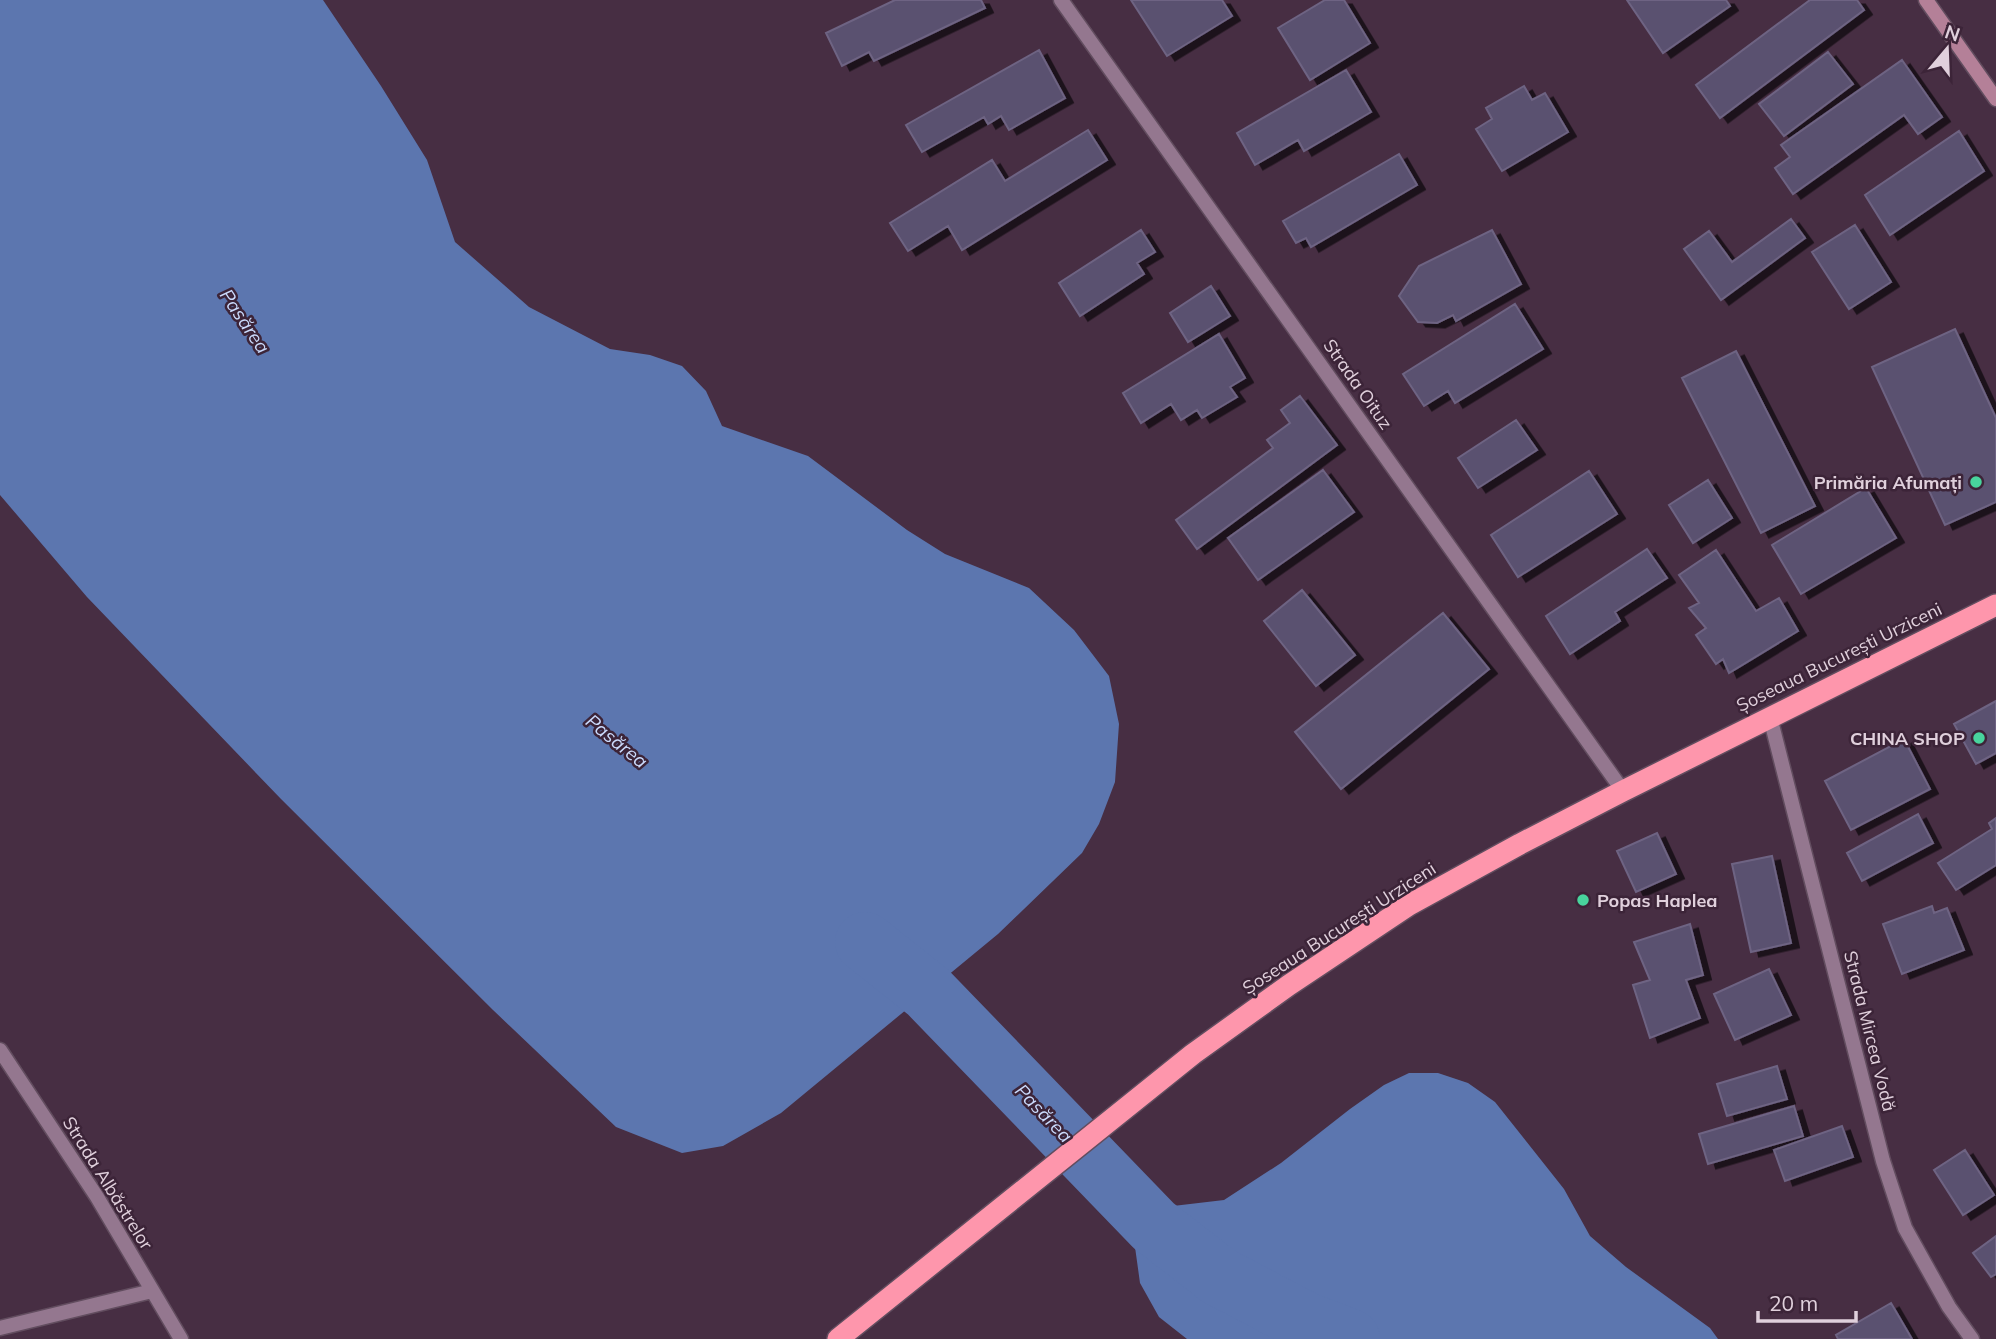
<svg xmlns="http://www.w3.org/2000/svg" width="1996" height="1339" font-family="Mulish,sans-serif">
  <defs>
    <filter id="shadow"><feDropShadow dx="8" dy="4.5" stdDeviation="0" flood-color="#0009"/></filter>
  </defs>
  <rect width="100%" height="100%" fill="#472e43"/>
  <path fill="#5c76af" d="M0 0H323L381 86 427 160 455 242 529 307 610 349 650 355 682 366 706 391 722 426 808 456 907 530 945 554 1029 588 1074 630 1109 676 1119 724 1115 782 1099 824 1082 853 998 934 781 1113 723 1146 682 1153 616 1127 493 1010 281 799 87 597 0 495Z
    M1409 1073H1438L1468 1083 1495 1102 1564 1189 1590 1236 1626 1267 1710 1328 1718 1339H1187L1159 1317 1140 1283 1135 1247 1173 1206 1224 1200 1281 1163 1350 1109 1384 1085Z"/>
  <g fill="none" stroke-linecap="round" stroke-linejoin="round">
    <path stroke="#5c76af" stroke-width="60" d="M865 942 928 992 1154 1226 1220 1277 1306 1322 1350 1339"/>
  </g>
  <path fill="#5a516f" stroke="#6e6483" stroke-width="2" filter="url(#shadow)" d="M895 0H981L985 8 874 61 869 52 842 66 826 33Z
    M1131 0H1222L1232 16 1167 56Z
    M1325 0H1344L1370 43 1310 80 1278 28Z
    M1627 0H1726L1730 6 1663 53Z
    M1810 0H1857L1864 10 1720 118 1696 85Z
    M1039 50 1065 98 1009 130 1001 116 988 124 984 117 922 152 906 125Z
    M1828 52 1853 84 1784 136 1759 104Z
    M1902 60 1942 117 1918 134 1904 115 1793 194 1775 168 1790 157 1781 145Z
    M1346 70 1371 112 1304 151 1298 140 1255 165 1237 133Z
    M1524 86 1532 100 1545 93 1568 132 1502 171 1476 129 1492 119 1486 108Z
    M1088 130 1107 160 962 250 948 226 908 251 890 223 992 160 1005 181Z
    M1959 131 1984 171 1890 235 1865 195Z
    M1399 154 1417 185 1311 247 1306 238 1296 243 1283 221Z
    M1791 219 1805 238 1721 300 1684 249 1709 231 1732 262Z
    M1855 225 1891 282 1849 309 1812 252Z
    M1141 230 1155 252 1137 263 1144 274 1080 316 1059 283Z
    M1492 230 1521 284 1456 321 1453 315 1437 323 1418 322 1399 296 1419 266Z
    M1211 286 1230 316 1188 342 1170 313Z
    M1515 304 1543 349 1455 403 1448 391 1424 406 1403 374Z
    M1955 329 1996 418V502L1945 525 1872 367Z
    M1219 334 1245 378 1230 387 1237 397 1202 418 1197 410 1181 420 1171 404 1141 423 1123 393Z
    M1736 351 1815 506 1761 533 1682 378Z
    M1300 396 1337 445 1197 549 1176 520 1273 448 1267 440 1290 423 1281 410Z
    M1516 420 1537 450 1478 488 1458 458Z
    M1323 470 1354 512 1258 580 1228 538Z
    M1589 471 1617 514 1518 577 1491 535Z
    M1708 480 1732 518 1693 543 1669 505Z
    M1866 488 1896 538 1801 594 1772 545Z
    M1647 549 1667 578 1615 612 1620 621 1570 654 1546 616Z
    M1716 550 1756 611 1779 598 1798 631 1729 673 1723 659 1716 664 1696 635 1706 628 1689 608 1699 603 1679 575Z
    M1302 590 1355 655 1316 686 1264 621Z
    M1443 613 1489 669 1341 789 1295 732Z
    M1996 701V753L1976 764 1954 724Z
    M1904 739 1930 789 1851 830 1825 781Z
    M1918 814 1933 843 1862 881 1847 853Z
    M1996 818V865L1956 890 1938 863 1992 829 1989 823Z
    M1657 833 1676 874 1636 892 1617 851Z
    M1772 856 1791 943 1751 952 1732 864Z
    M1932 906 1934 913 1947 908 1964 950 1902 974 1883 924Z
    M1690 924 1703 975 1686 980 1700 1018 1650 1038 1633 985 1650 980 1634 942Z
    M1769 969 1791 1015 1735 1040 1714 994Z
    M1777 1066 1787 1099 1727 1116 1717 1084Z
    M1794 1106 1803 1136 1708 1164 1699 1134Z
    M1842 1126 1853 1157 1785 1181 1774 1150Z
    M1965 1150 1994 1195 1963 1215 1934 1170Z
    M1996 1236V1274L1991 1277 1973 1253Z
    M1891 1303 1912 1339H1838L1836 1335Z"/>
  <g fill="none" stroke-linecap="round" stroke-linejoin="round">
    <g stroke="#624d5f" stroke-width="17">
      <path id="street" d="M1061 0 1623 791
        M1770 717 1883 1161 1905 1228 1949 1307 1972 1339
        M0 1050 97 1197 181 1339
        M0 1328 152 1291"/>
    </g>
    <g stroke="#624d5f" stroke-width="17">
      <path id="secondary" d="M1926 0 1996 99"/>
    </g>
    <g stroke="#624d5f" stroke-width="24">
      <path id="highway" d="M838 1339 1193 1054 1289 985 1409 905 1520 844 1623 791 1996 605"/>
    </g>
    <use href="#street" stroke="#94778f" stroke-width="14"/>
    <use href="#secondary" stroke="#b48098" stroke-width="14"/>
    <use href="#highway" stroke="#fe96ac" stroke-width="21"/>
  </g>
  <g fill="#48d49d" stroke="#3c2438" stroke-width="2.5">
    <circle cx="1976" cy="482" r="7"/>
    <circle cx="1979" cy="738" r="7"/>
    <circle cx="1583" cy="900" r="7"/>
  </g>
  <g text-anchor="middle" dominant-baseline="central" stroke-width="5" stroke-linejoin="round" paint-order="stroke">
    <g font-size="18" fill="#e0d0dc" stroke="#3c2438">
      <text transform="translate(1358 384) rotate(55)">Strada Oituz</text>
      <text transform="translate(1839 657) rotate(-26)">Șoseaua București Urziceni</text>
      <text transform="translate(1339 928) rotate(-33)">Șoseaua București Urziceni</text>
      <text transform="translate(1870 1031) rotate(76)">Strada Mircea Vodă</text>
      <text transform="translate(108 1183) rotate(58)">Strada Albăstrelor</text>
    </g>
    <g font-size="18" font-weight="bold" fill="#e0d0dc" stroke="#3c2438" text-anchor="end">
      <text x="1962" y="482">Primăria Afumați</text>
      <text x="1965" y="738">CHINA SHOP</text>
      <text x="1597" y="900" text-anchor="start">Popas Haplea</text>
    </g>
    <g font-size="19" font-style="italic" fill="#cbdbfd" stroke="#3c2438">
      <text transform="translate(245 321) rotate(56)">Pasărea</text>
      <text transform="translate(617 741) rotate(39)">Pasărea</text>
      <text transform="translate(1044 1113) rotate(46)">Pasărea</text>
    </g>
  </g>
  <g transform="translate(1947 49) rotate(19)" stroke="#3c2438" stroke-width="5" paint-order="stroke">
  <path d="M0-5L12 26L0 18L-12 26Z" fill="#e0d0dc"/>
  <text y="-10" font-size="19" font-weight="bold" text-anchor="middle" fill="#e0d0dc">N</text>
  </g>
  <path d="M1758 1311v10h98v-10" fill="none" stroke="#e0d0dc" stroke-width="3.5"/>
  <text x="1769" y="1311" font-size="21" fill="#e0d0dc" stroke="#3c2438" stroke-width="5" paint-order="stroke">20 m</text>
</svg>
